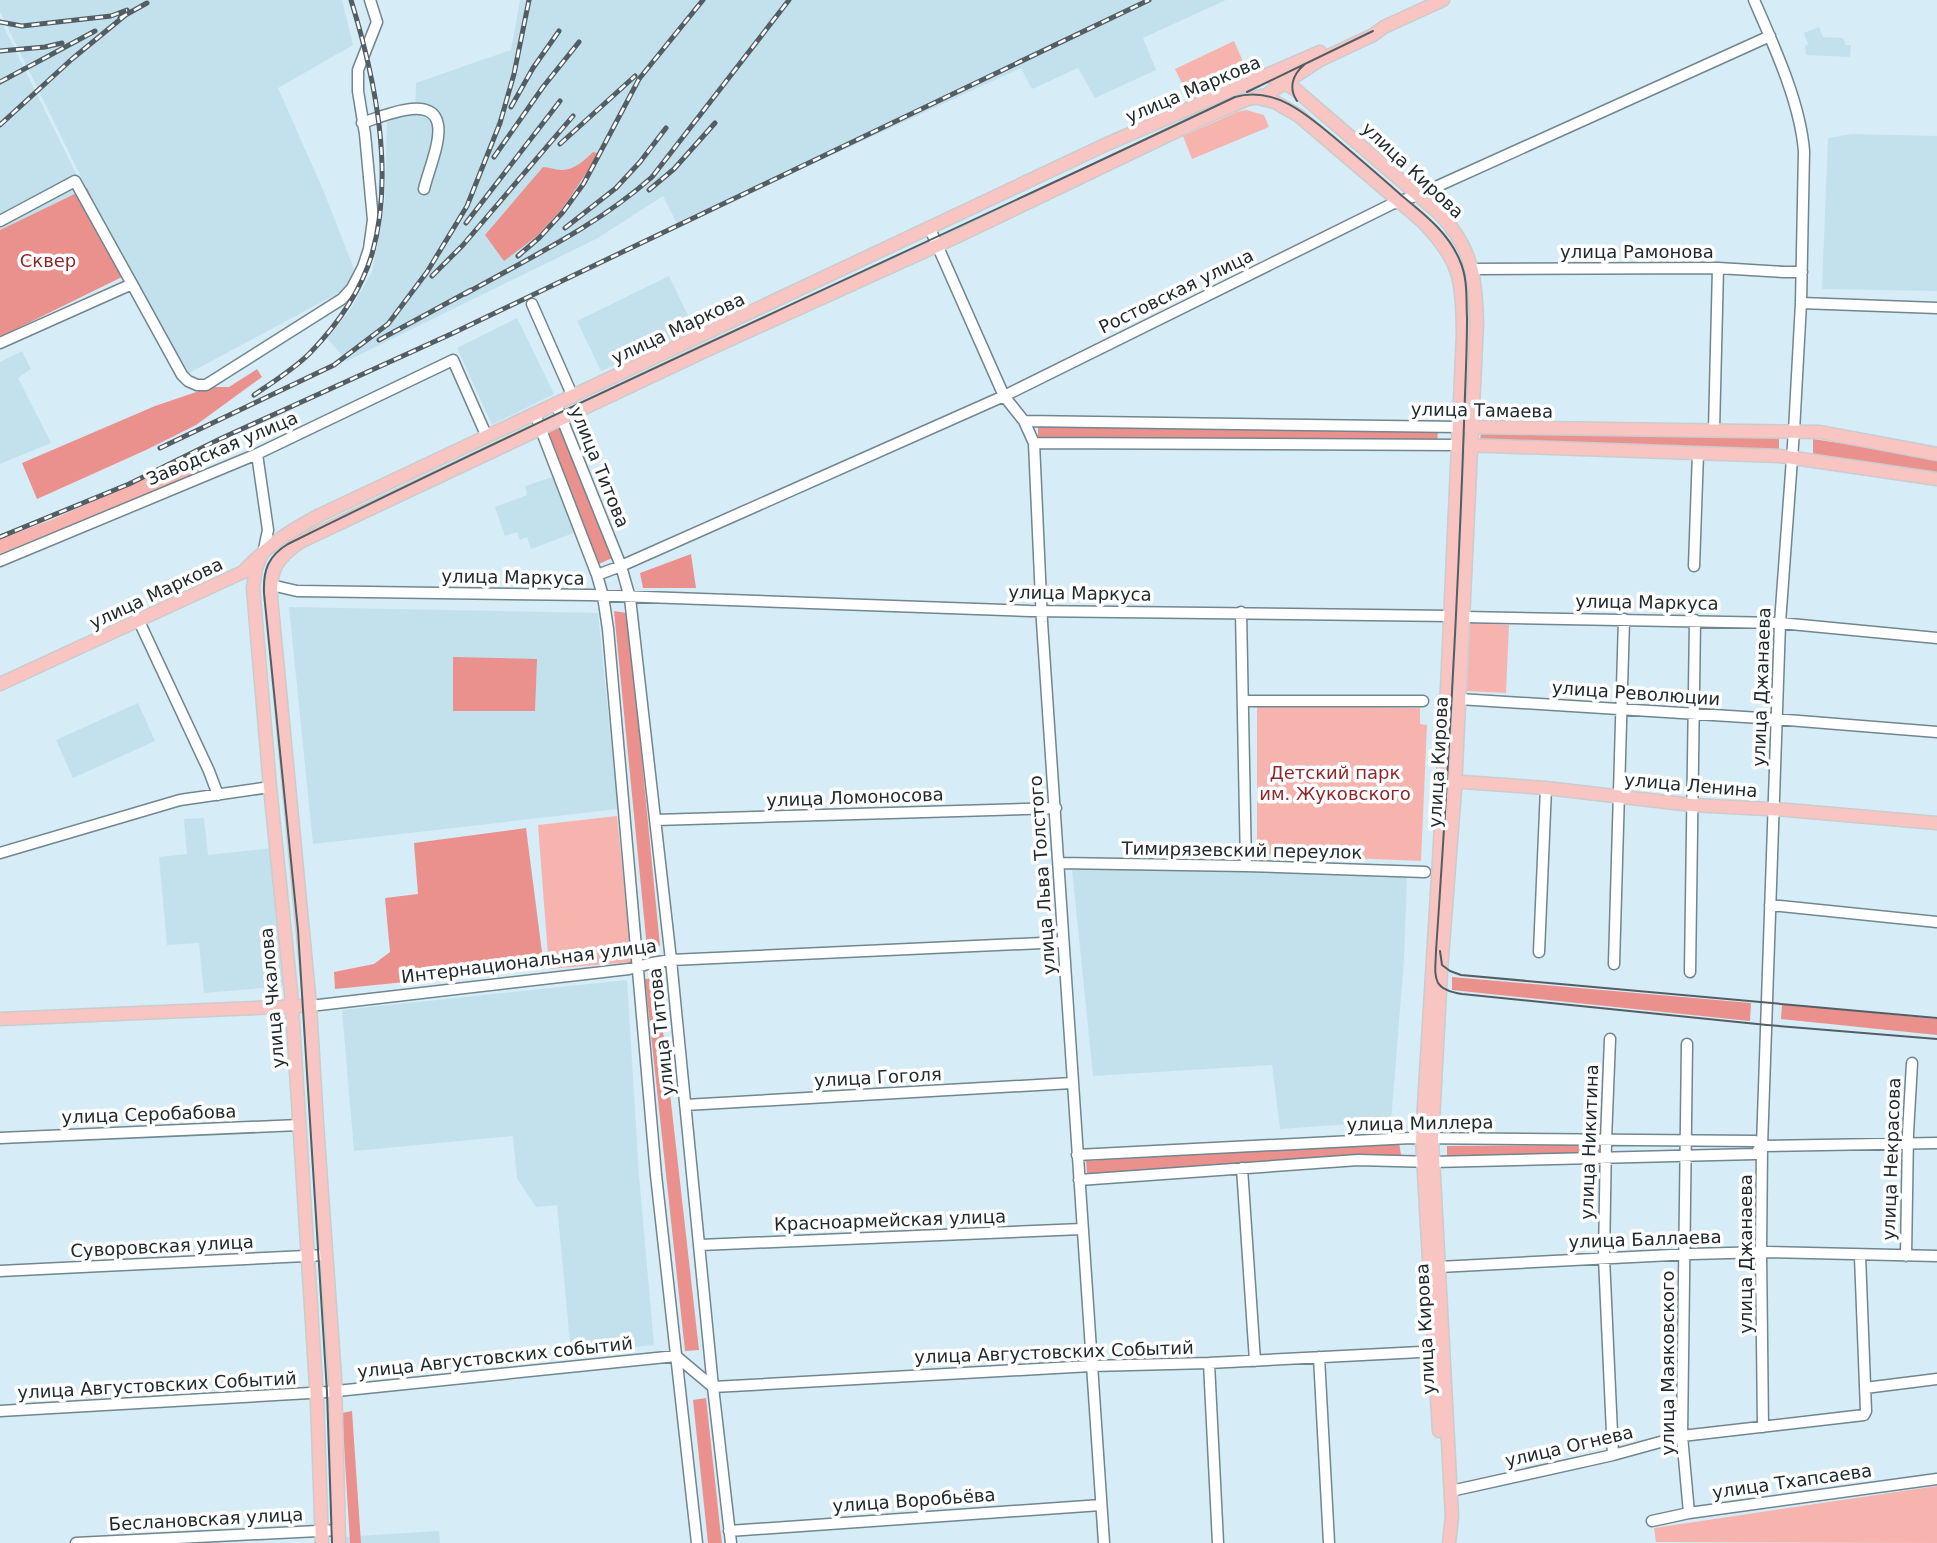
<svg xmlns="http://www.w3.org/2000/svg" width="1937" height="1543" font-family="'DejaVu Sans',sans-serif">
  <rect width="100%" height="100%" fill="#d6ecf6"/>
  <path fill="#c3e1ed" d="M0 0H342L353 45 278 88 324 192 356 274 344 290 180 378 0 12Z
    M520 0H1226L1143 38 1156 70 1095 98 1078 68 1032 89 1021 68 678 226 663 196 598 238 347 361 327 338 350 310 372 272 385 199 387 119 415 114 416 83 511 50Z
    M0 19 84 190 0 230Z
    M1819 27 1823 37 1843 38 1846 45H1851L1850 57 1806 55 1805 46 1808 44 1804 33Z
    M1852 134 1937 136V291L1822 289 1828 138Z
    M669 276 695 330 601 371 577 321Z
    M517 318 554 394 492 425 457 348Z
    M22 351 31 369 18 378 51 443 0 464V362Z
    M556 476 576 532 531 549 527 537 520 540 517 532 505 536 495 507 527 495 525 486Z
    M289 607 598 613 618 809 313 844Z
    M138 703 155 741 73 778 56 740Z
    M204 818 208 855 272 848 284 986 204 993 199 943 167 945 159 857 187 854 184 819Z
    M1072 869H1165L1407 875 1404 960 1391 1121 1280 1129 1272 1065 1093 1076Z
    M627 980 639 1176 654 1345 571 1353 557 1205 536 1207 517 1178 513 1136 354 1151 342 1010Z
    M439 1531 440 1543H343V1537Z"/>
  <path fill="#f7b4af" d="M1234 41 1249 75 1191 102 1175 69Z
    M1246 110 1264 115 1269 127 1192 159 1183 136 1237 112Z
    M193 457 199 473 0 554V539L51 520Z
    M1470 623 1509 625 1506 693 1467 691Z
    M1257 705 1420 708V724L1427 725 1421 861 1257 854Z
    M617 816 632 962 549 969 538 825Z
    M1937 1486V1543L1656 1542 1654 1528Z"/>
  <path fill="#eb918d" d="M593 152 597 153 598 156 562 209 537 236 504 261 485 235 543 167C549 167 555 170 561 170 573 171 585 160 593 152Z
    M87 188 128 274 0 337V230Z
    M257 369 262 377 196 425 146 450 37 499 22 463 155 406 211 387H229Z
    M561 424 612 558 599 564 548 430Z
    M1038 426 1438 431 1437 443 1038 437Z
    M1481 431 1779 436V449L1480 443Z
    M1813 439 1937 458V475L1813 455Z
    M691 554 696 588H643L640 573Z
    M614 611 627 613 629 627 660 946 647 948Z
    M453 657 537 659 535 711H453Z
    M526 828 544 968 335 989 334 972 374 964 390 952 385 898 418 894 414 843Z
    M1452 977 1751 1003 1750 1021 1452 990Z
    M657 978 699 1350 685 1351 645 979Z
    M1782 1004 1937 1019V1035L1781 1019Z
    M1399 1142 1401 1155 1087 1174 1086 1161Z
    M1599 1145 1600 1152 1447 1158V1146Z
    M706 1398 720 1527 722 1543H708L693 1400Z
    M352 1411 361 1543H350L342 1413Z"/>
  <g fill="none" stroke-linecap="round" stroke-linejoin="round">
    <g stroke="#71868e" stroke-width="13">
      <path id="minor" d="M1754 0C1774 46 1800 102 1804 151L1801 303 1794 431 1780 623 1762 1146 1761 1252 1763 1427
        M362 123C381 117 433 93 438 125 441 142 428 172 424 189
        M0 221 75 181 132 284 0 343
        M930 229 1004 396 1024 421 1034 443 1042 622 1104 1543
        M1473 269 1718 268 1784 272H1802
        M132 284 182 375 188 381 197 385H206L342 299 352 288 363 267 369 249 373 220 365 134 358 91V70L377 22 370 0
        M1801 303 1937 308
        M532 304 573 397
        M556 404 621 566 630 598 671 960 713 1387 731 1543
        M535 414 597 575 603 596 608 629 656 1175 697 1543
        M1024 421 1459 427
        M1714 430 1718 268
        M1034 443 1458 445
        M257 454 268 530 264 549
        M0 561 257 454 453 360 487 437
        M1694 566 1698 453
        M597 575 621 566 1004 396 1392 204 1418 195 1770 36
        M271 585 297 591 590 595 1030 611 1451 616
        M1241 612 1246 866
        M1464 617 1780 623 1937 638
        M138 619 209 771 218 795
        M1459 699 1776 719 1937 732
        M1243 701H1423
        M655 820 1056 808
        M0 853 180 800 270 787
        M1059 863 1246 866 1425 872
        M1770 905 1937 922
        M1539 952 1546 788
        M1614 964 1624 619
        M1690 972 1695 620
        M310 1006 629 969 652 963 671 960 1063 942
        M1610 1039 1606 1140 1604 1258 1613 1455
        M1687 1044 1682 1436 1689 1513
        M685 1105 1072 1083
        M0 1138 299 1125
        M1077 1155 1411 1138 1755 1141 1762 1146 1937 1143
        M1242 1168 1255 1361
        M1079 1180 1358 1160 1433 1162 1755 1154 1762 1146
        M700 1245 1082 1229
        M1906 1256 1908 1133 1912 1063
        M1439 1267 1691 1254 1767 1252 1937 1256
        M0 1271 326 1255
        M1319 1357 1329 1543
        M1209 1363 1218 1543
        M1865 1388 1937 1379
        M0 1411 327 1392 676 1356 713 1387 1091 1366 1209 1363 1440 1351
        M1451 1491 1613 1455 1682 1436 1864 1415 1866 1411 1860 1256
        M1652 1521 1689 1513 1937 1479
        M729 1531 1101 1505
        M76 1543 338 1530"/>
    </g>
    <g stroke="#cacccd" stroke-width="15">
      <path id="major" d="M1267 76 1276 78 1296 90 1440 214C1473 249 1475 277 1477 322L1455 789 1441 971 1432 1139 1452 1517 1449 1543
        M1258 98 1275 102 1299 116 1422 221C1461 261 1462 279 1463 334L1440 844 1422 1139 1439 1431
        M1467 427 1820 432 1937 454
        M1463 445 1780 456 1937 479
        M261 556 256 568 253 588 270 787 291 992 317 1401 322 1543
        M0 684 243 572C270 544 286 533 320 515L1107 144 1320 52
        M1449 781 1546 788 1692 805 1787 810 1937 823
        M0 1019 300 1006
        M339 1543 335 1378 317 1124 310 1006 271 598C270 569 276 559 300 542L707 350 956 237 1206 117 1245 100 1266 95 1320 60 1373 35 1384 27 1443 0"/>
    </g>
    <use href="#minor" stroke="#fff" stroke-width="10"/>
    <use href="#major" stroke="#f8c5c2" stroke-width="12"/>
    <path stroke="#525e63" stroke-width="2" d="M1247 92 1373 31
      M1297 101C1288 88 1293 74 1304 65
      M1440 951 1442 965 1450 971 1461 975 1937 1018
      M332 1543 327 1392 298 930 264 593C263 570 268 556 288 544 601 389 920 247 1235 97 1277 85 1311 118 1341 143 1361 160 1381 177 1401 195 1424 214 1449 233 1460 261 1468 279 1466 299 1467 318 1467 354 1465 389 1464 424 1458 600 1448 776 1436 951 1435 978 1431 989 1462 994L1767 1025 1937 1039"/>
    <g stroke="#525e63" stroke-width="5">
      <path id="rail" d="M120 18 147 3
        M0 22 22 26 111 16 127 10
        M0 51 45 47 62 43
        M0 82 95 31
        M511 107 533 68 559 31
        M0 125 72 59 128 13
        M560 144 635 76
        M494 157 543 87 579 42
        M649 190 674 169 715 123
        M466 223 560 101
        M565 228 616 188 640 162 666 128
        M518 256 539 238 563 212 584 183 639 79 703 0
        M432 276 463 245 573 116
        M465 294C529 258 597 226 652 177L789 0
        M379 340 471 290
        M254 395C273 382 294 369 310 353 337 325 361 291 372 254 395 173 375 78 351 0
        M160 448 334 365 388 324 427 272 467 206 500 123 514 74 529 0
        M0 537 129 484 222 438 451 334 1149 0"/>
    </g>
    <use href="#rail" stroke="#fff" stroke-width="2.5" stroke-dasharray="8" stroke-linecap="butt"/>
  </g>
  <g text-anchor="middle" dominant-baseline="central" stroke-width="7" stroke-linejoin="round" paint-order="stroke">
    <g font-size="18" fill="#212a2d" stroke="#fff">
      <text transform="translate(1193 89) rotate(-23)">улица Маркова</text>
      <text transform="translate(1413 170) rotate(43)">улица Кирова</text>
      <text x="1637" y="251">улица Рамонова</text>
      <text transform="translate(1176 291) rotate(-26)">Ростовская улица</text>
      <text transform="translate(678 328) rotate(-25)">улица Маркова</text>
      <text transform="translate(1482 410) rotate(1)">улица Тамаева</text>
      <text transform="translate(222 448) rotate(-23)">Заводская улица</text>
      <text transform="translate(600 467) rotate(68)">улица Титова</text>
      <text transform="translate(513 577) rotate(1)">улица Маркуса</text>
      <text transform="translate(156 593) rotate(-25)">улица Маркова</text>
      <text transform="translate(1080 593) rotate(1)">улица Маркуса</text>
      <text transform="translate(1647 602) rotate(1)">улица Маркуса</text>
      <text transform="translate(1761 687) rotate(-88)">улица Джанаева</text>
      <text transform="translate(1636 693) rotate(4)">улица Революции</text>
      <text transform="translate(1438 762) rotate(-87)">улица Кирова</text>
      <text transform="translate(1691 785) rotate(5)">улица Ленина</text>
      <text transform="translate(855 797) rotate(-2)">улица Ломоносова</text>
      <text transform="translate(1242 850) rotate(1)">Тимирязевский переулок</text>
      <text transform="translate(1042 875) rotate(-94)">улица Льва Толстого</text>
      <text transform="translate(529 961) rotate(-7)">Интернациональная улица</text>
      <text transform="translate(272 998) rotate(-95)">улица Чкалова</text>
      <text transform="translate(661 1032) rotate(-96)">улица Титова</text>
      <text transform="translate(878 1077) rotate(-3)">улица Гоголя</text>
      <text transform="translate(149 1114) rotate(-2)">улица Серобабова</text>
      <text transform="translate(1420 1123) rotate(-1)">улица Миллера</text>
      <text transform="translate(1589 1142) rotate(-88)">улица Никитина</text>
      <text transform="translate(1891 1159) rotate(-88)">улица Некрасова</text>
      <text transform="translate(890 1220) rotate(-2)">Красноармейская улица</text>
      <text transform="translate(1645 1239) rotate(-2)">улица Баллаева</text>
      <text transform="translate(162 1246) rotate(-3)">Суворовская улица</text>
      <text transform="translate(1745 1254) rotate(-90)">улица Джанаева</text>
      <text transform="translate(1425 1329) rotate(-93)">улица Кирова</text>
      <text transform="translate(1054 1352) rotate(-2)">улица Августовских Событий</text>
      <text transform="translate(495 1357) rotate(-6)">улица Августовских событий</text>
      <text transform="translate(1667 1363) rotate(-90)">улица Маяковского</text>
      <text transform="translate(157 1385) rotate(-3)">улица Августовских Событий</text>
      <text transform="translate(1569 1446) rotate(-13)">улица Огнева</text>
      <text transform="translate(1792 1481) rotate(-8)">улица Тхапсаева</text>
      <text transform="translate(914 1500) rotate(-4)">улица Воробьёва</text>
      <text transform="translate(206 1519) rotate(-3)">Беслановская улица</text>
    </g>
    <g font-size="18" fill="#8f272a" stroke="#fff">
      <text x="48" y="260">Сквер</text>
      <text x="1335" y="772">Детский парк<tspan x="1335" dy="21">им. Жуковского</tspan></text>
    </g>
  </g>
</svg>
